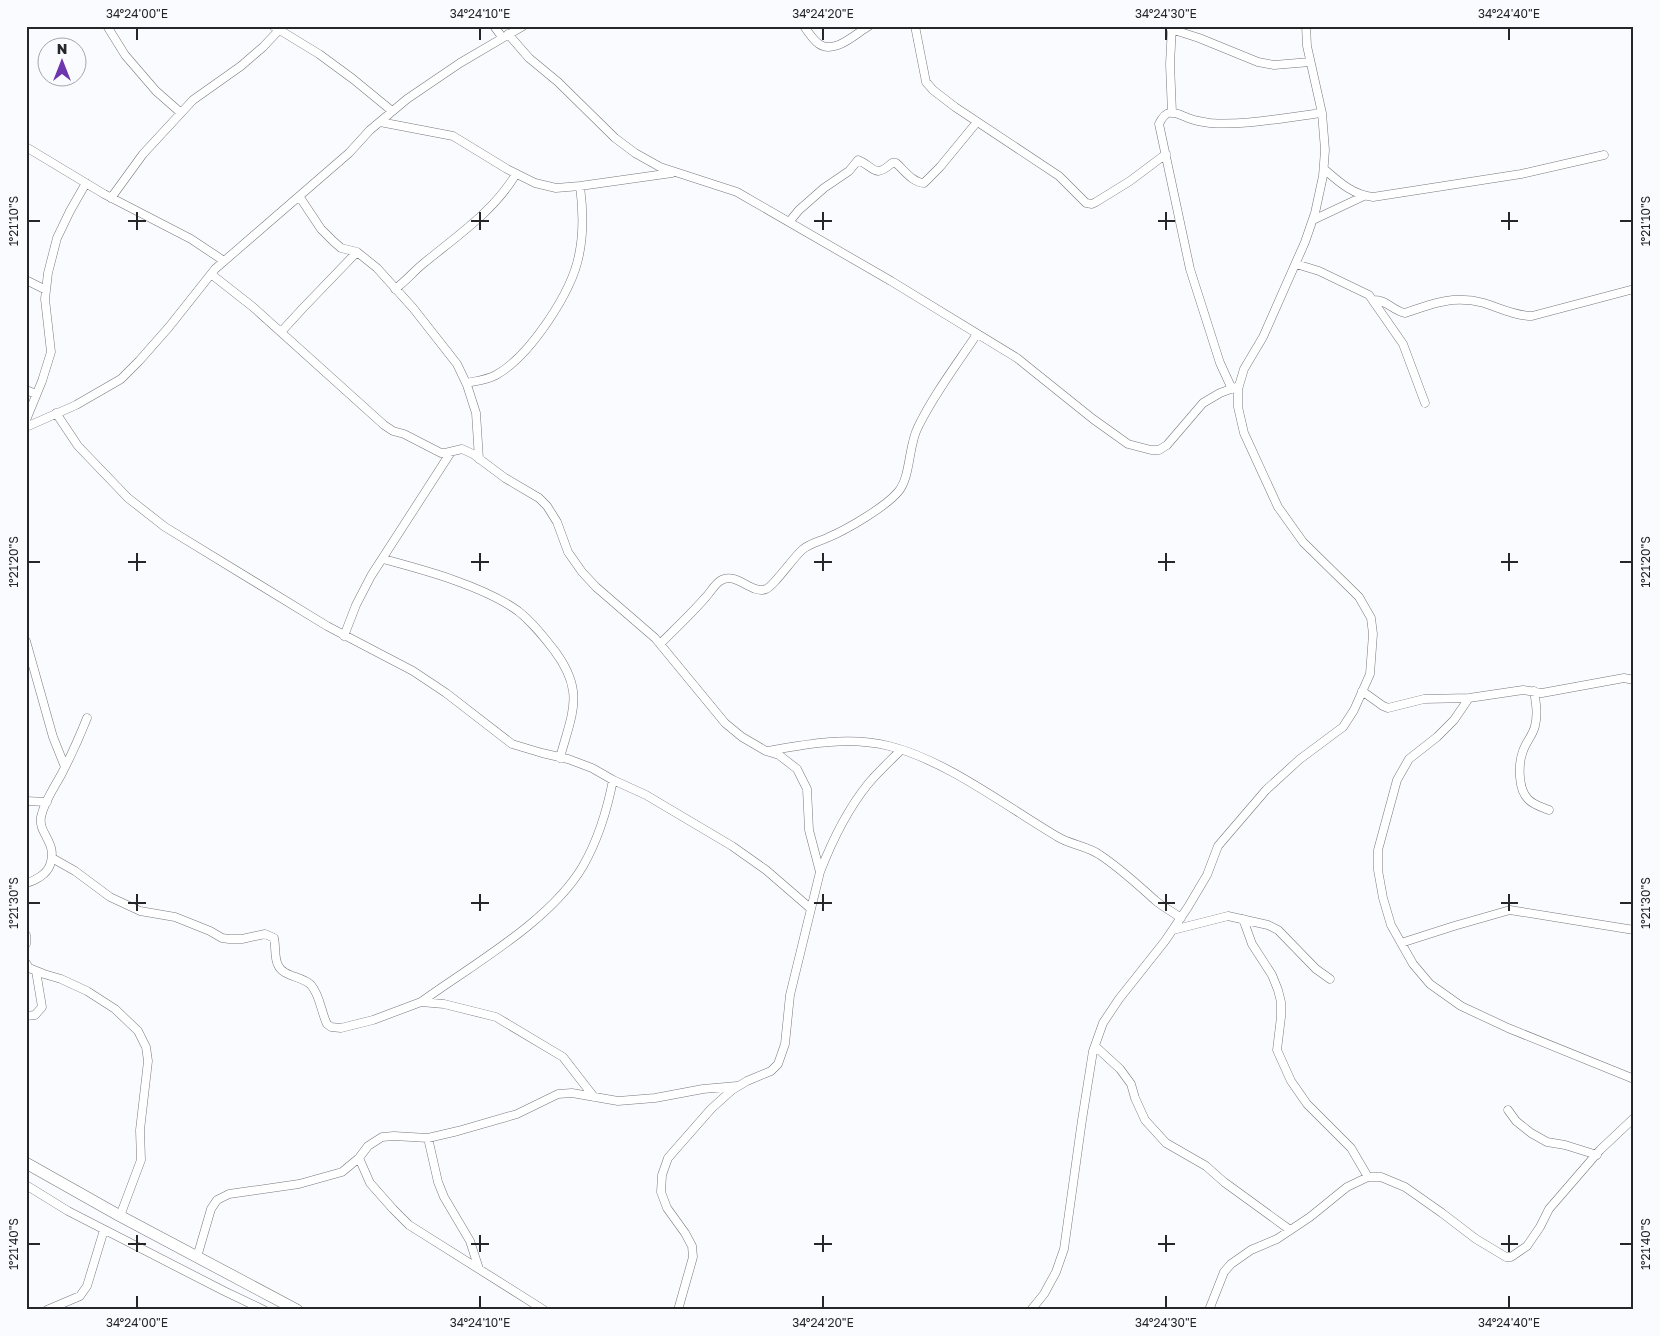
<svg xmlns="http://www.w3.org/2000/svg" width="1660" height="1336" font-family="'Golos Text',sans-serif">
  <rect width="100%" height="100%" fill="#f9fbff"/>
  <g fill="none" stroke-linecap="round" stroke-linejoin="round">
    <g stroke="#76787c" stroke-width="9">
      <path id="street" d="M107 26 125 55 156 91 181 113
        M273 26 319 54 353 79 392 111
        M494 26 502 37
        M804 26C808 32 813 40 819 44 835 55 856 33 869 26
        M915 26 926 82 933 90 955 107 1059 176 1086 203 1092 204 1096 202 1130 181 1166 154
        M1172 26 1170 64 1172 113
        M1171 29 1199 38 1258 62 1274 65 1310 62
        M508 34 529 58 558 82 615 138 635 153 660 167 737 192 891 281 1017 358 1093 419 1128 444 1151 450H1159L1167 445 1203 403 1220 393 1239 386
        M380 122 453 136 507 169 535 183 556 188 580 186 672 173
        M26 147 104 194 191 239 224 261
        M1324 169C1339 182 1353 195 1373 197L1521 174 1604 155
        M299 196 321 229 333 241 341 248 357 252 377 268 413 308 457 364 467 385 476 413 479 459
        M111 198 143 154 193 100 241 66 263 47 279 30
        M1313 220 1364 196
        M789 222 799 210 824 188 849 171 858 160C875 167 874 179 892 163H896C904 170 913 183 924 183L940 167 977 122
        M1296 264 1319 271 1369 295 1403 344 1425 403
        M211 274 253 307 384 425 393 431 404 434 441 453H445L462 449 473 454 505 478 539 498 547 506 557 522 568 552 582 572 596 587 655 638 725 723 742 737 766 751 779 755 797 769 807 789 809 830 820 872 790 995 785 1044 778 1064 771 1071 747 1081 732 1090 711 1109 668 1158 662 1175 661 1192 667 1208 685 1233 692 1246 693 1257 678 1310
        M26 280 46 290
        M395 289C406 281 414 271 424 263 457 236 494 211 516 174
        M1373 300C1386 299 1393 311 1405 313 1433 303 1455 295 1484 303 1499 308 1516 316 1532 316L1634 289
        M281 332 303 308 357 252
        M466 383C476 381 487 380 496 375 530 356 572 292 579 255 584 232 583 209 580 186
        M1232 389 1220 363 1190 269 1159 124C1168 105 1176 114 1191 119 1196 121 1203 122 1210 123 1243 126 1288 117 1322 113
        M26 390 36 394
        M56 413 78 446 128 498 165 527 327 626 413 671 446 693 512 744 542 753 568 759 592 768 613 780 646 795 732 846 766 870 810 908
        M26 420 42 381 51 352 45 299 48 273 57 238 70 211 86 183
        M26 427 76 405 121 379 139 361 169 327 215 269 349 153 370 130 407 99 460 63 523 26
        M383 559C424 570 484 586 518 611 532 622 543 636 554 650 563 662 571 675 573 691 576 712 565 737 560 758
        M344 636 356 605 371 576 451 452
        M26 641 53 737 65 767
        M660 644C675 629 691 614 705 598 710 593 714 585 720 581 735 570 752 595 766 589 773 587 793 558 802 550 810 543 819 542 829 537 848 529 885 507 898 492 911 477 908 446 918 427 934 394 957 364 977 334
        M1362 691 1383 706 1388 708 1424 699 1469 698 1523 690 1542 693 1624 678 1634 680
        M1534 691C1536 703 1538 714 1535 726 1533 735 1526 742 1523 751 1518 764 1518 789 1528 799 1533 805 1542 807 1549 810
        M1469 698 1454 720 1437 737 1409 759 1397 780 1378 850V870L1383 898 1391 925 1413 964 1430 984 1461 1006 1508 1028 1634 1079
        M768 751C807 744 849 736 889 746 946 760 1007 807 1058 837 1071 845 1088 846 1100 855 1120 868 1138 885 1156 901 1163 907 1173 912 1181 918
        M26 801 47 802
        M52 858 75 871 110 897 140 911 175 917 210 931 222 938 229 939H242L265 934 274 938C276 947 274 957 278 965 283 977 302 976 311 985 320 995 321 1012 327 1024L331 1027 341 1028 373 1020 421 1002 444 1004 496 1017 563 1057 594 1097
        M820 872C832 841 847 810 868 784 878 772 890 761 901 750
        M26 883C35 881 47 874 50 865 58 842 38 834 41 817 44 802 54 788 61 775 71 756 79 738 87 718
        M1243 919 1252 944 1272 975 1278 990 1281 1002V1017L1277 1050 1291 1081 1307 1104 1351 1148 1368 1177
        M1173 930 1228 916 1268 925 1278 930 1316 969 1330 979
        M26 935V944
        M1401 943 1454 926 1510 910 1634 930
        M26 963 29 968 44 974 61 979 87 991 115 1009 138 1031 146 1047 148 1061 140 1130 141 1160 120 1216
        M421 1002C472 965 551 921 583 866 599 838 607 811 613 780
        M26 1016 35 1015 42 1007 36 971
        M1095 1046 1120 1069 1131 1084 1135 1098 1145 1120 1166 1143 1206 1166 1224 1182 1290 1230
        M1508 1110 1516 1121 1531 1133 1547 1142 1565 1145 1597 1155
        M428 1138 438 1182 444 1197 470 1241 479 1269
        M359 1158 370 1183 393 1209 409 1225 544 1310
        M26 1185 68 1211 224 1291 264 1310
        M197 1257 211 1209 217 1200 229 1194 299 1184 342 1172 359 1158 368 1146 382 1137 394 1136 428 1138 458 1131 517 1114 558 1094 572 1093 618 1101 655 1098 703 1089 737 1086
        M47 1310 80 1296 87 1286 104 1230
        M1031 1310 1044 1294 1056 1272 1064 1249 1082 1120 1093 1051 1103 1023 1119 999 1165 941 1188 907 1207 875 1218 846 1266 790 1300 759 1343 727 1354 710 1370 674 1373 634 1371 618 1359 597 1303 542 1278 507 1244 433 1238 407V389L1244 369 1263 337 1305 242 1315 213 1323 176 1325 150 1322 113 1307 46 1306 26
        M1209 1310 1224 1272 1231 1264 1251 1250 1277 1239 1310 1217 1347 1187 1368 1177H1381L1405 1187 1442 1213 1476 1239 1506 1257H1511L1527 1246 1540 1227 1549 1209 1600 1150 1634 1118"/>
    </g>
    <g stroke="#76787c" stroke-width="12">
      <path id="secondary" d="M26 1163 120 1216 297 1310"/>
    </g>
    <use href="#street" stroke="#fff" stroke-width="8"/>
    <use href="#secondary" stroke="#fff" stroke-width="11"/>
  </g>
  <path fill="none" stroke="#262628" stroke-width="2" d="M137 28V40M480 28V40M823 28V40M1166 28V40M1509 28V40M137 212V230M480 212V230M823 212V230M1166 212V230M1509 212V230M28 221H40M128 221H146M471 221H489M814 221H832M1158 221H1175M1501 221H1518M1620 221H1632M137 553V571M480 553V571M823 553V571M1166 553V571M1509 553V571M28 562H40M128 562H146M471 562H489M814 562H832M1158 562H1175M1501 562H1518M1620 562H1632M137 894V911M480 894V911M823 894V911M1166 894V911M1509 894V911M28 903H40M128 903H146M471 903H489M814 903H832M1158 903H1175M1501 903H1518M1620 903H1632M137 1235V1252M480 1235V1252M823 1235V1252M1166 1235V1252M1509 1235V1252M28 1244H40M128 1244H146M471 1244H489M814 1244H832M1158 1244H1175M1501 1244H1518M1620 1244H1632M137 1296V1308M480 1296V1308M823 1296V1308M1166 1296V1308M1509 1296V1308"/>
  <rect width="1660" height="1336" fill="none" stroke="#f9fbff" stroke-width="55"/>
  <g transform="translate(62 62)"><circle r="24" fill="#f9fbff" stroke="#a5a6a9"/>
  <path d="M0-4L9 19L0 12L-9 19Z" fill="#6e36ac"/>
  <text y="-8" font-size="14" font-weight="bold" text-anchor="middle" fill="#262628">N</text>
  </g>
  <rect x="28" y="28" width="1604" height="1280" fill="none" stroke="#262628" stroke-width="2"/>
  <g font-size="12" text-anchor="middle" fill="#262628">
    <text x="137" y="18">34°24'00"E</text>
    <text x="480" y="18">34°24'10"E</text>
    <text x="823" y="18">34°24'20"E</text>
    <text x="1166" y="18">34°24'30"E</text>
    <text x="1509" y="18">34°24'40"E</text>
    <text transform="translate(14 221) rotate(-90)" y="4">1°21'10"S</text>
    <text transform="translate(1646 221) rotate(-90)" y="4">1°21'10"S</text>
    <text transform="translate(14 562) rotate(-90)" y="4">1°21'20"S</text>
    <text transform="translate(1646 562) rotate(-90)" y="4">1°21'20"S</text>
    <text transform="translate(14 903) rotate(-90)" y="4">1°21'30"S</text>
    <text transform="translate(1646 903) rotate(-90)" y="4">1°21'30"S</text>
    <text transform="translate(14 1244) rotate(-90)" y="4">1°21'40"S</text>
    <text transform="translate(1646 1244) rotate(-90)" y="4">1°21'40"S</text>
    <text x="137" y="1327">34°24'00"E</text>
    <text x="480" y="1327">34°24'10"E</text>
    <text x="823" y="1327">34°24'20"E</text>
    <text x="1166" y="1327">34°24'30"E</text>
    <text x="1509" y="1327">34°24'40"E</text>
  </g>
</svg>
